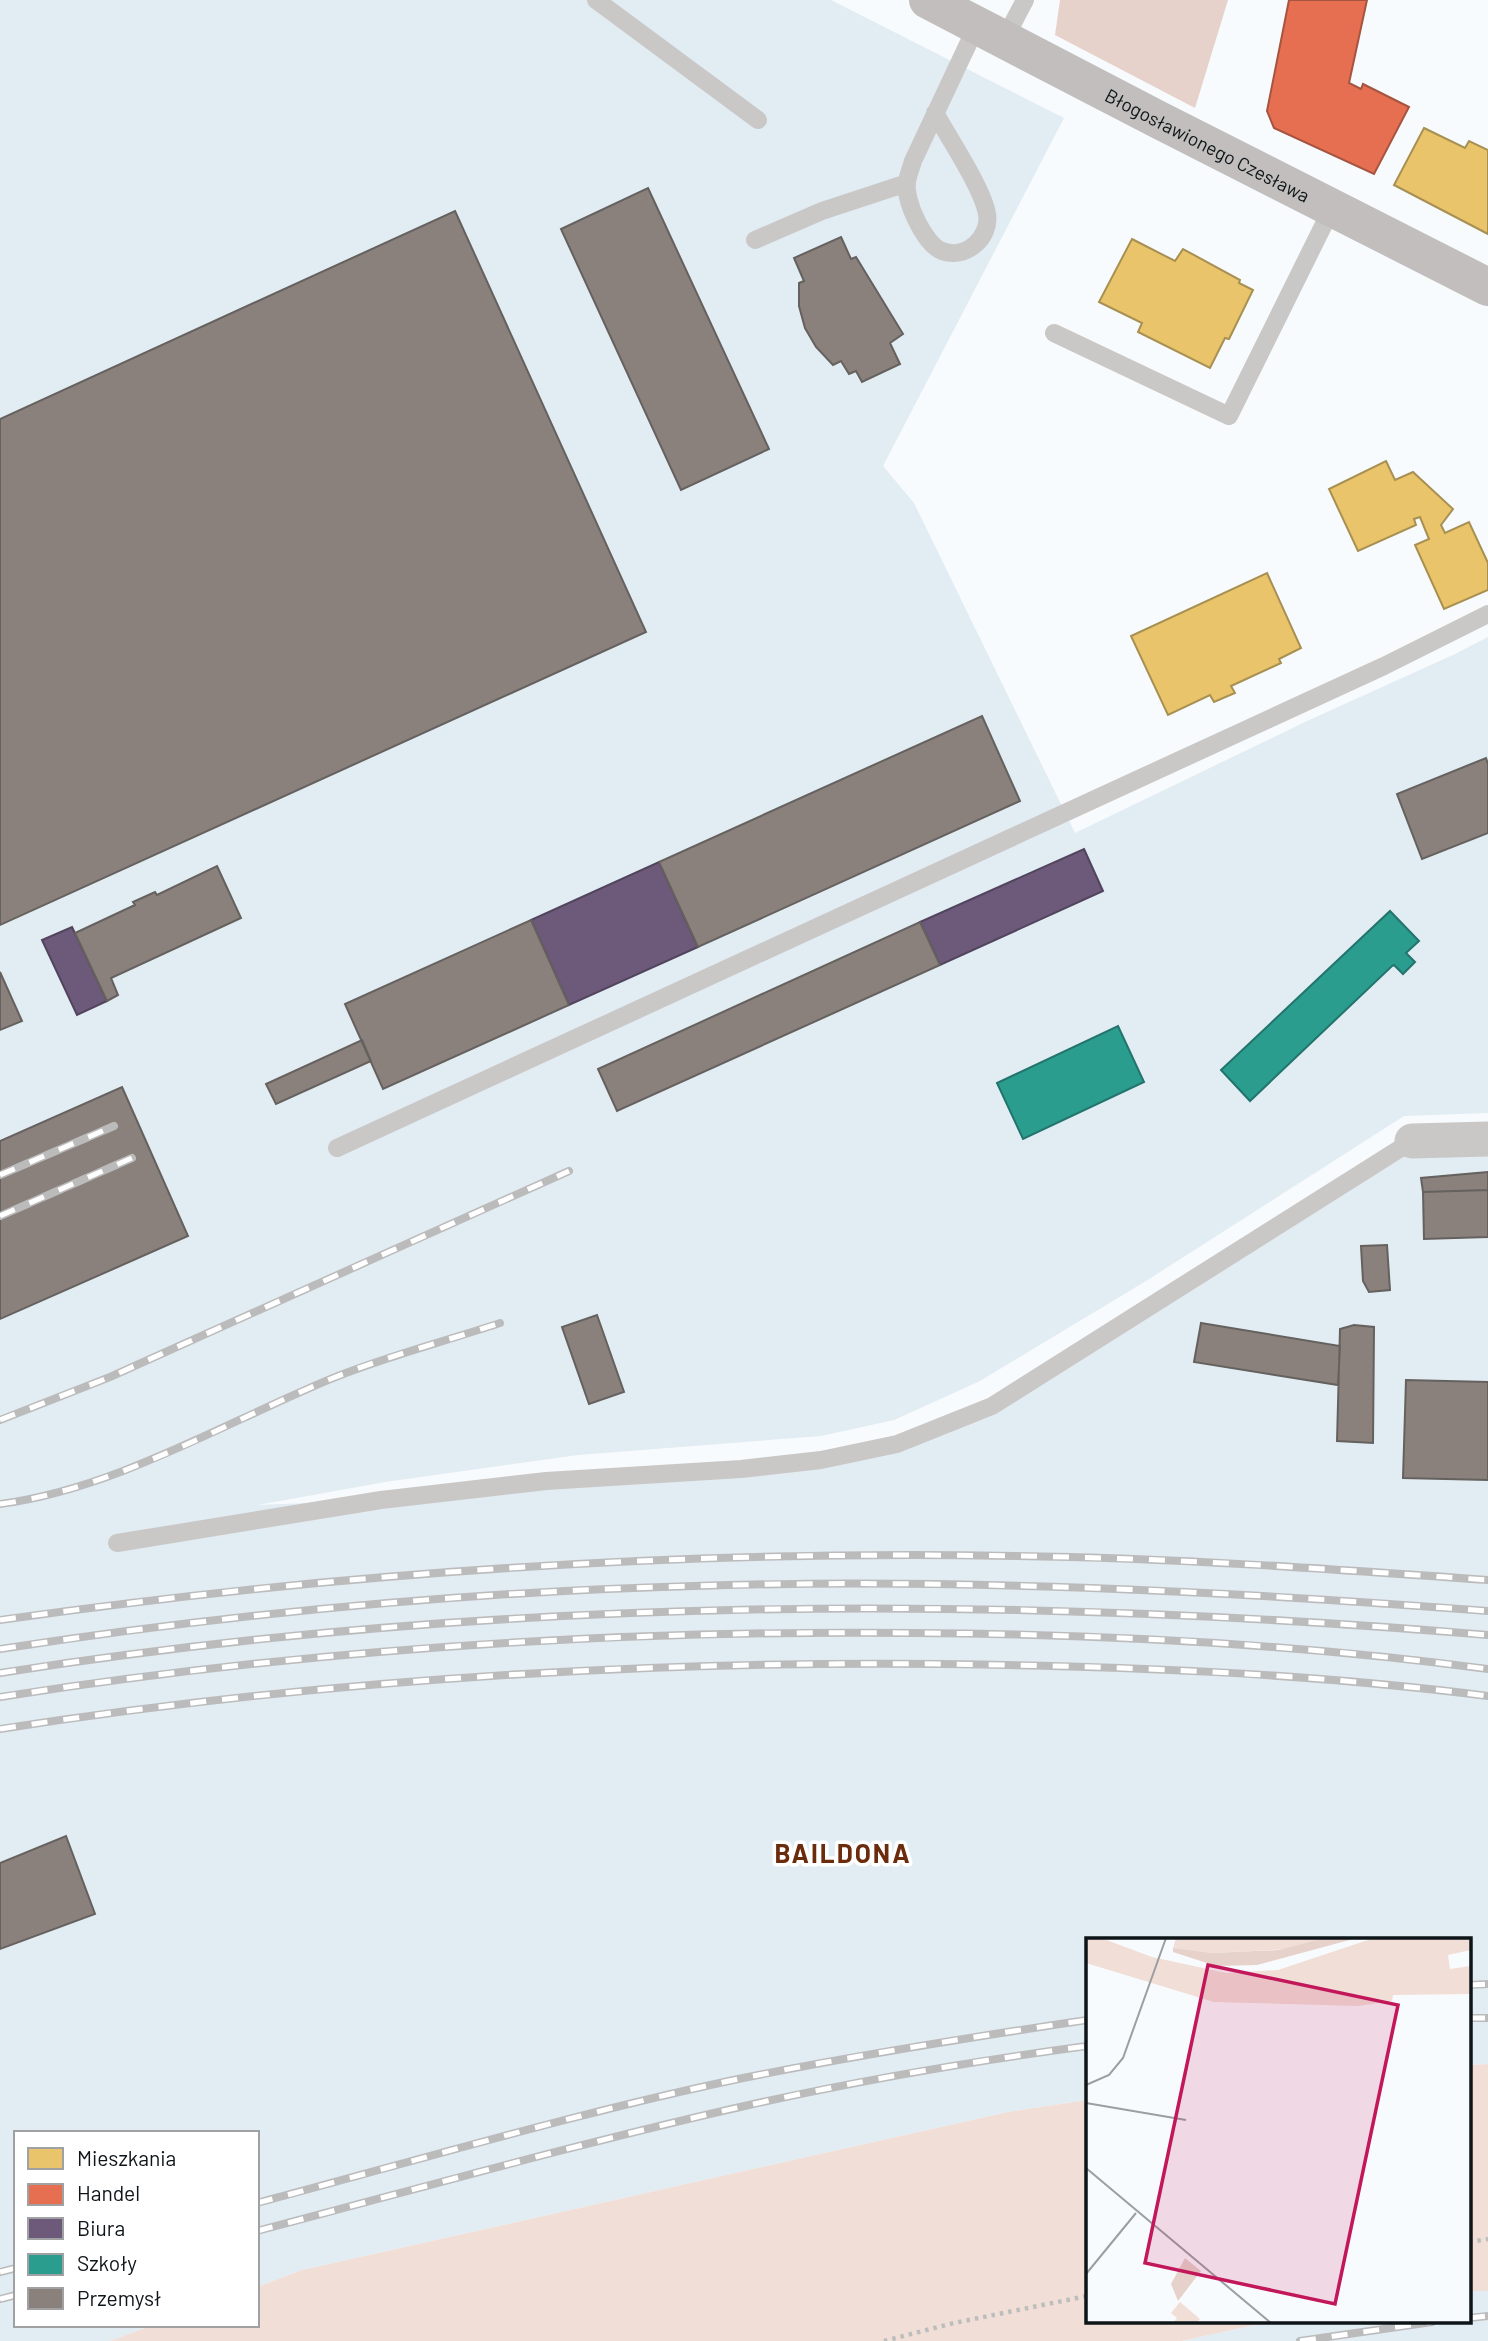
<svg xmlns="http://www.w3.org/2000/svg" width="1488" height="2341" font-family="Barlow,sans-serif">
  <rect width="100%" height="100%" fill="#f8fbfd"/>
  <path fill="#e2ecf3" d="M0 0H831L1064 118 883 466 914 503 1075 833 1305 722 1455 654 1488 637V1113L1404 1116 1146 1281 980 1381 894 1420 821 1436 578 1455 385 1482 258 1505 381 1500 821 1460 992 1406 1412 1141 1488 1151V2064L1469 2065V1940H1087V2100L1008 2112 302 2270 257 2287V2133H16V2325H153L110 2341H0Z
    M1469 2291H1488V2341H1182L1268 2322H1469Z"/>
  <path fill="#f1ded6" d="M1488 2064V2291H1469V2065Z
    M1087 2100V2322H1268L1182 2341H110L153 2325H257V2287L302 2270 1008 2112Z"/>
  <path fill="#e6d2ca" d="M1060 0H1228L1195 108 1055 35Z"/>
  <path fill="#e9c46a" stroke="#a79052" stroke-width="2" d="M1424 128 1465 148 1469 141 1488 150V234L1394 185Z
    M1132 239 1175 261 1183 249 1240 280 1239 283 1253 290 1229 339 1225 338 1210 368 1138 332 1142 323 1099 302Z
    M1386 461 1395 480 1413 472 1453 509 1441 525 1445 533 1469 522 1488 563V590L1444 609 1415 545 1429 539 1420 517 1414 519 1416 525 1358 551 1329 489Z
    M1267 573 1301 648 1279 659 1281 663 1231 686 1235 693 1214 702 1210 695 1168 715 1131 636Z"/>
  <path fill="#e76f51" stroke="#a65440" stroke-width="2" d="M1289 0H1367L1349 83 1361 89 1363 84 1409 107 1374 174 1274 128 1267 111Z"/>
  <path fill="#6d597a" stroke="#50455d" stroke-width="2" d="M1084 849 1103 891 940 965 920 922Z
    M659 862 698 947 569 1005 531 920Z
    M72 927 107 1001 77 1015 42 940Z"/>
  <path fill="#2a9d8f" stroke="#22746c" stroke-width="2" d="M1390 911 1419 941 1406 953 1415 962 1403 974 1394 965 1392 966 1250 1101 1221 1070Z
    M1118 1026 1144 1082 1023 1139 997 1083Z"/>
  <path fill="#8a817c" stroke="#65615e" stroke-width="2" d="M648 188 769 449 681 490 561 229Z
    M455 211 646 632 0 925V419Z
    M841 237 851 259 856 257 903 334 890 343 900 364 862 382 856 371 849 374 841 361 833 365 816 347 805 328 799 306V283L804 281 794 258Z
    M982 716 1020 801 698 947 659 862Z
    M1486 758 1488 764V833L1422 859 1397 794Z
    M217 866 241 918 111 978 118 995 107 1001 75 933 135 905 133 902 155 892 157 895Z
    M531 920 569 1005 383 1089 345 1004Z
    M920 922 940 965 617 1111 598 1069Z
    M0 972 22 1021 0 1030Z
    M362 1040 371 1061 276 1104 266 1084Z
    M122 1087 188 1236 0 1319V1141Z
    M1488 1172V1190L1423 1192 1421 1178Z
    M1488 1190V1237L1424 1239 1423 1192Z
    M1387 1245 1390 1290 1369 1292 1363 1281 1361 1246Z
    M597 1315 624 1392 589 1404 562 1327Z
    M1201 1323 1340 1346 1338 1385 1194 1362Z
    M1354 1325 1374 1327 1373 1443 1337 1441 1340 1329Z
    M1406 1380 1488 1382V1480L1403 1478Z
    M66 1836 95 1914 0 1949V1863Z"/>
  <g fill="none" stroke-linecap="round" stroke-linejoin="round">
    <path stroke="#bcbdbd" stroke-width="4.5" stroke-dasharray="3.5 5" stroke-linecap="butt" d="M1469 2242 1488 2239
      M884 2341 954 2323 1087 2296"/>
    <path stroke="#cac8c7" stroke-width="18" d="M596 0 758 120
      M1005 38 1025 0
      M935 113C949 138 983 189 987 214 991 237 966 260 942 251 924 244 904 200 907 182 908 175 911 168 913 161L977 25
      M755 240 822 211 907 183
      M1054 333 1229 416 1332 208
      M337 1148 1384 666 1488 614
      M117 1543 381 1500 546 1481 741 1469 821 1460 897 1444 992 1406 1412 1141"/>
    <path stroke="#cac8c7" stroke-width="35" d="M1412 1141 1488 1139"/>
    <path stroke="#c1bebd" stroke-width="38" id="s1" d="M928 0 1157 119 1488 287"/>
    <g stroke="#bcbbbc" stroke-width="8">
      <path id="rail" d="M0 1175 114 1126
        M0 1216 132 1158
        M0 1420 110 1377 569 1171
        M0 1504C115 1489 226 1422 333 1378 384 1357 446 1341 500 1323
        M0 1620C336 1573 677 1550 1016 1556 1174 1558 1331 1569 1488 1580
        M0 1649C229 1614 462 1592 694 1586 959 1578 1224 1591 1488 1611
        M0 1673C492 1596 992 1594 1488 1635
        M0 1697C301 1650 608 1630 912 1633 1104 1634 1297 1644 1488 1669
        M0 1729C311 1681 628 1661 942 1664 1124 1666 1307 1673 1488 1696
        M1469 1985 1488 1984
        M1469 2018H1488
        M257 2203C419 2160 580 2112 743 2078 857 2055 972 2037 1087 2020
        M257 2231C421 2188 584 2142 749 2105 861 2080 974 2061 1087 2046
        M0 2272 16 2268
        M0 2299 16 2295
        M1469 2318 1488 2316
        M1300 2341 1432 2322"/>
    </g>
    <use href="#rail" stroke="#fff" stroke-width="5" stroke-dasharray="16" stroke-linecap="butt"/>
  </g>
  <g text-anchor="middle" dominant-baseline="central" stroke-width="7" stroke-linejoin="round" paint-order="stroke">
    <g font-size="19" fill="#0e1519" stroke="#fff">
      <text stroke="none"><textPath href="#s1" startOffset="315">Błogosławionego Czesława</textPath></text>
    </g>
    <g font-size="26" font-weight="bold" letter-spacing="2" fill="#6b2b0d" stroke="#fff">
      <text x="843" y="1852">BAILDONA</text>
    </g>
  </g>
  <g transform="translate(1086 1938)">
    <rect width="385" height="385" fill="#f8fbfd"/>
    <path d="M0 0H15L66 19 140 35 192 32 288 0H385V12L362 17 364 31 385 28V56L307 57 306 63 272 68 128 64 0 25ZM90 0H239L203 11 127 15 87 10ZM94 364 114 381 110 385H87L91 380 85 375Z" fill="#f1ded6"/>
    <path d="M239 0H271L171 27 130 28 87 14V10L127 15 193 12ZM99 320 115 333 92 363 85 346Z" fill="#e6d2ca"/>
    <path fill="none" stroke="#9a9fa2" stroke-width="2" d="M0 147 23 137 37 120 80 0M0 165 100 182M0 230 185 385M0 336 50 275"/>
    <path fill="#c2185b" fill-opacity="0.15" stroke="#c2185b" stroke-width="3.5" d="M122 27 312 67 249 366 59 325Z"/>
    <rect width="385" height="385" fill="none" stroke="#0e1519" stroke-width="3.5"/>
  </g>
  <rect x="14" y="2131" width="245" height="196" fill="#ffffff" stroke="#9fa1a3" stroke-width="2"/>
  <rect x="28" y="2148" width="35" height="21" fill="#e9c46a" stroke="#9fa1a3" stroke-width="2"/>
  <text x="77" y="2166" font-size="21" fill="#0e1519">Mieszkania</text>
  <rect x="28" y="2184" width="35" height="21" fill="#e76f51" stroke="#9fa1a3" stroke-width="2"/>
  <text x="77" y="2201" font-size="21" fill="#0e1519">Handel</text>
  <rect x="28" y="2218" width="35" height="21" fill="#6d597a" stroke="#9fa1a3" stroke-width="2"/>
  <text x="77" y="2236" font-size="21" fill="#0e1519">Biura</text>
  <rect x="28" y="2254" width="35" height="21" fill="#2a9d8f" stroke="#9fa1a3" stroke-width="2"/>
  <text x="77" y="2271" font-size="21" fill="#0e1519">Szkoły</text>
  <rect x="28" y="2288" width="35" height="21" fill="#8a817c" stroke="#9fa1a3" stroke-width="2"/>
  <text x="77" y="2306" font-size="21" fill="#0e1519">Przemysł</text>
</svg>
